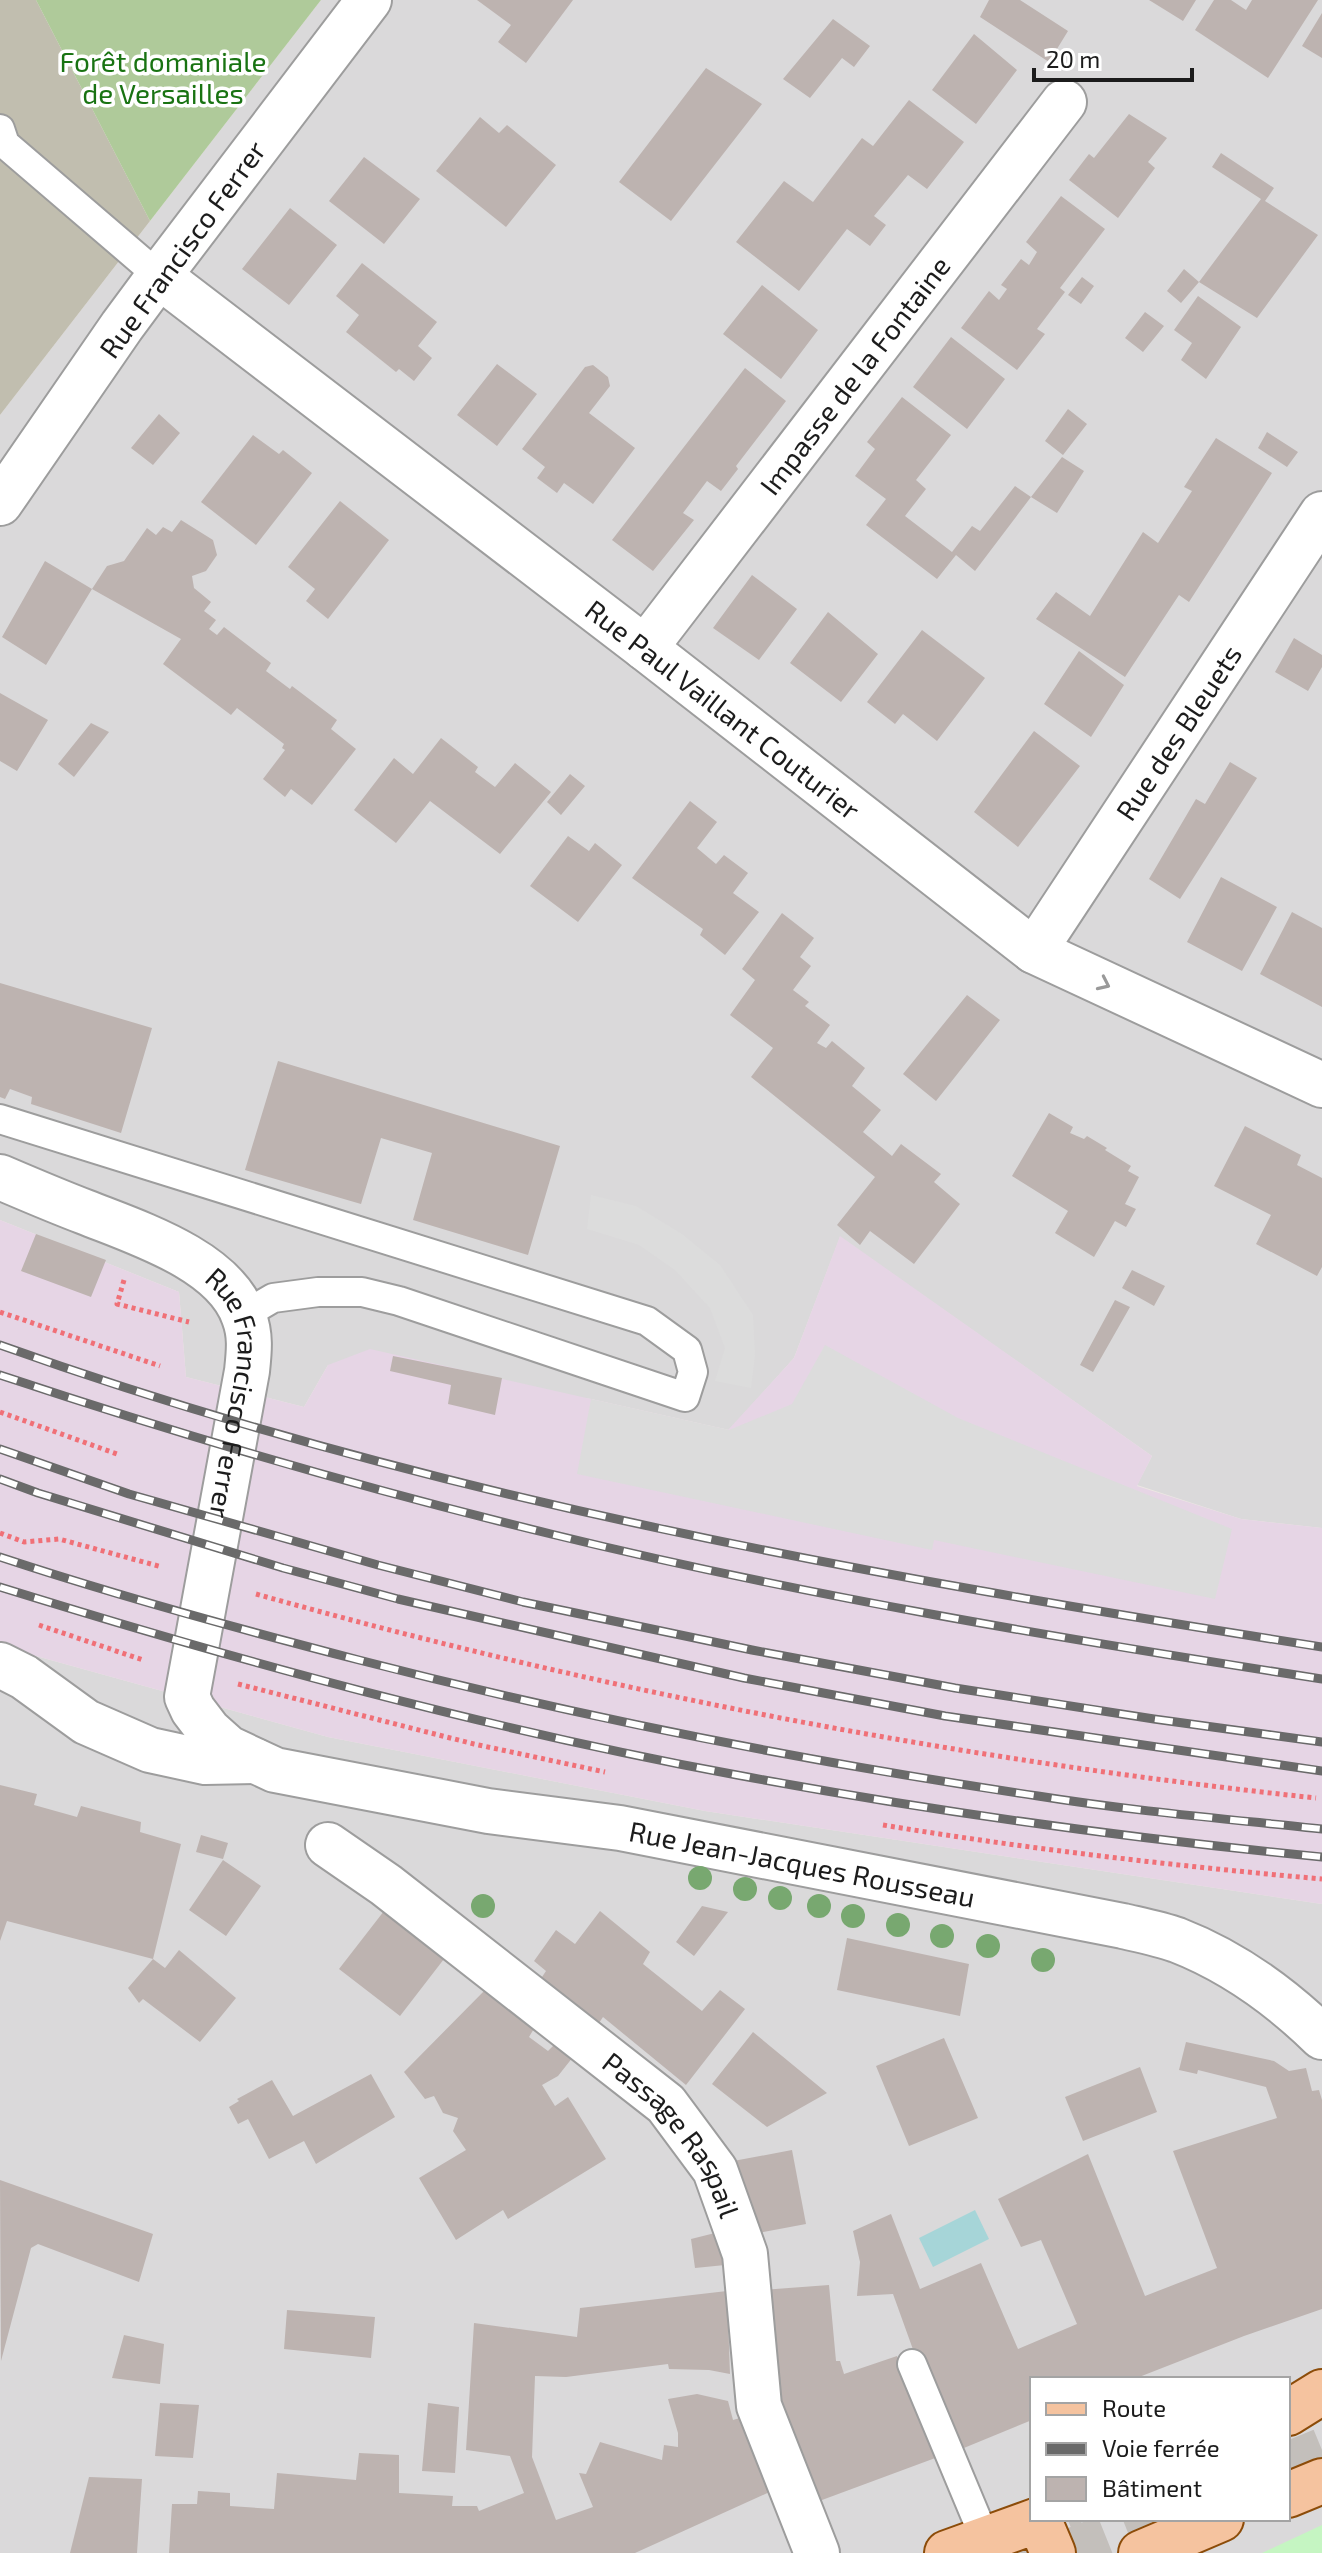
<svg xmlns="http://www.w3.org/2000/svg" width="1322" height="2553" font-family="'Exo 2',sans-serif">
  <rect width="100%" height="100%" fill="#ede8e3"/>
  <path fill="#dad9da" fill-rule="evenodd" d="M321 0H1322V1528L1241 1519 1137 1485 1152 1456 840 1237 794 1358 729 1430 591 1399 328 1365 304 1407 186 1377 179 1292 0 1220V415Z
    M0 1646 328 1737 705 1811 1322 1904V2553H0ZM1032 2379H1288V2519H1032Z"/>
  <path fill="#e6d5e5" d="M0 1220 179 1292 186 1377 304 1407 328 1365 370 1349 728 1430 794 1358 840 1236 1152 1456 1137 1486 1241 1519 1322 1528V1904L705 1811 328 1737 0 1646Z"/>
  <path fill="#c1beaf" d="M0 0H36L150 221 0 415Z"/>
  <path fill="#afca9a" d="M36 0H321L150 221Z"/>
  <path fill="#c5f5c2" d="M1322 2525V2553H1262Z"/>
  <path fill="#dcdcdc" d="M591 1195 636 1206 682 1234 720 1265 753 1315 755 1355 751 1388 715 1381 725 1348 710 1308 675 1270 639 1245 587 1229Z
    M825 1345 958 1418 1232 1529 1215 1599 934 1540 932 1550 577 1474 591 1399 729 1430 792 1404Z"/>
  <path fill="#a6d5d8" d="M975 2210 989 2239 933 2267 919 2238Z"/>
  <path fill="#bdb3b0" d="M477 0H573L526 63 498 42 511 25Z
    M989 0H1020L1068 31 1049 62 980 17Z
    M1149 0H1196L1183 21Z
    M1214 0H1231L1246 10 1252 0H1318L1268 78 1195 30Z
    M1322 13V58L1302 46Z
    M833 19 870 46 854 67 842 58 810 98 783 79Z
    M974 34 1017 70 976 124 932 90Z
    M706 68 762 104 671 221 619 182Z
    M909 100 964 142 927 189 908 175 874 216 886 225 870 246 847 229 799 291 736 242 784 181 813 202 862 138 873 146Z
    M1129 114 1167 138 1148 162 1155 168 1118 218 1069 180 1089 154 1094 158Z
    M480 117 499 133 507 125 556 165 506 227 436 171Z
    M1221 153 1274 188 1265 201 1318 235 1257 318 1199 282 1261 199 1212 167Z
    M364 157 420 199 384 244 329 201Z
    M1061 196 1105 229 1060 288 1065 292 1037 329 1045 334 1017 370 961 328 989 291 999 300 1007 289 1001 285 1021 259 1029 265 1037 252 1026 242Z
    M290 208 337 245 289 305 242 269Z
    M362 263 437 322 418 346 432 358 414 381 399 369 396 372 346 332 359 315 336 296Z
    M1184 269 1199 282 1181 303 1167 291Z
    M1082 277 1094 286 1081 304 1068 295Z
    M762 285 818 330 781 379 723 334Z
    M1198 296 1241 327 1206 379 1181 360 1192 343 1174 330Z
    M1145 312 1164 326 1143 352 1125 338Z
    M951 337 1005 379 967 429 913 387Z
    M497 364 537 394 497 446 457 415Z
    M593 365 608 377 610 386 589 413 635 448 593 504 564 483 557 493 537 478 545 467 522 449 585 367Z
    M745 368 786 401 736 466 738 469 721 491 707 481 683 513 694 520 653 571 612 540Z
    M902 397 951 435 916 480 926 489 905 516 952 552 972 526 980 531 1015 486 1031 497 1062 457 1084 471 1057 513 1031 497 975 571 956 555 937 579 866 525 886 499 855 476 875 449 867 442Z
    M1068 409 1087 424 1063 455 1045 441Z
    M159 414 180 433 153 465 131 448Z
    M1267 432 1298 452 1287 467 1258 448Z
    M253 435 279 454 283 450 312 473 256 545 201 502Z
    M1216 438 1272 473 1189 602 1179 595 1125 677 1036 619 1056 592 1090 616 1143 532 1158 543 1192 491 1184 487Z
    M340 501 389 540 328 619 306 601 315 589 288 567Z
    M181 520 213 540 217 555 206 571 192 576 194 588 211 602 204 611 216 620 209 629 217 635 224 627 271 663 266 671 290 689 292 686 337 720 331 729 356 749 312 805 291 789 285 797 263 779 285 750 282 748 284 744 237 708 231 715 163 664 181 639 92 589 107 566 124 561 147 528 156 535 163 527 172 532Z
    M45 561 92 589 46 665 2 637Z
    M752 575 797 609 759 660 713 628Z
    M828 612 878 654 841 702 790 663Z
    M922 630 985 678 937 741 903 714 895 724 867 702Z
    M1294 638 1322 655V667L1308 691 1275 672Z
    M1079 651 1124 685 1091 737 1044 704Z
    M0 693 48 720 17 771 0 761Z
    M91 723 109 732 74 777 58 764Z
    M1034 731 1080 766 1018 847 974 812Z
    M441 738 478 767 475 772 495 787 515 763 551 792 500 854 430 801 396 843 354 810 394 758 413 774Z
    M1230 762 1257 778 1180 899 1149 879 1196 799 1205 804Z
    M570 774 585 786 561 815 547 802Z
    M690 801 717 822 697 848 716 864 724 855 748 873 733 893 759 912 725 955 700 935 703 929 632 878Z
    M568 836 589 851 595 843 622 865 578 922 530 886Z
    M1221 877 1277 907 1242 971 1187 942Z
    M1292 912 1322 928V1007L1260 974Z
    M782 913 814 938 800 957 811 966 793 990 809 1002 805 1006 830 1025 817 1043 826 1048 832 1041 865 1068 852 1086 881 1110 863 1132 892 1156 901 1144 941 1174 934 1182 960 1204 914 1264 870 1231 860 1245 837 1225 875 1177 751 1077 773 1048 730 1015 755 980 742 969Z
    M0 983 152 1028 121 1133 31 1104 32 1097 10 1089 5 1099 0 1097Z
    M967 995 1000 1020 936 1101 903 1074Z
    M278 1061 560 1146 528 1255 413 1220 432 1153 381 1138 361 1204 245 1170Z
    M1049 1113 1073 1127 1070 1133 1084 1139 1087 1136 1107 1148 1105 1150 1131 1166 1128 1171 1139 1177 1125 1204 1136 1209 1126 1227 1115 1221 1094 1257 1055 1233 1068 1211 1012 1176Z
    M1245 1126 1301 1155 1297 1165 1322 1178V1267L1317 1276 1256 1244 1271 1215 1214 1186Z
    M36 1234 106 1260 91 1297 21 1271Z
    M1132 1270 1165 1286 1154 1306 1122 1288Z
    M1115 1300 1130 1307 1093 1372 1080 1365Z
    M393 1356 502 1378 495 1415 448 1404 451 1385 390 1371Z
    M0 1785 37 1794 34 1805 77 1817 81 1806 141 1822 140 1832 181 1844 153 1959 7 1921 0 1941Z
    M201 1835 228 1843 223 1859 196 1852Z
    M223 1860 261 1886 226 1936 189 1910Z
    M702 1906 728 1912 694 1956 676 1942Z
    M384 1911 444 1959 400 2016 339 1969Z
    M600 1911 650 1952 643 1964 702 2011 720 1990 745 2009 686 2085 603 2017 595 2029 538 1983 546 1971 534 1961 556 1930 575 1944Z
    M847 1938 969 1964 960 2016 837 1990Z
    M179 1950 236 1998 200 2042 143 1999 139 2003 128 1988 153 1959 165 1968Z
    M487 1988 535 2027 529 2037 548 2051 556 2043 573 2057 558 2076 542 2085 555 2106 568 2097 606 2159 508 2219 503 2210 456 2240 419 2178 466 2150 453 2131 458 2118 443 2113 434 2096 425 2099 404 2072Z
    M753 2032 827 2093 767 2127 712 2084Z
    M944 2038 978 2118 909 2146 876 2066Z
    M1186 2042 1274 2061 1289 2071 1306 2068 1312 2091 1319 2090 1322 2100V2309L1244 2336 1134 2379H1032V2420L959 2450 915 2355 893 2294 857 2296 860 2262 853 2231 891 2214 920 2289 981 2263 1018 2349 1077 2324 1041 2240 1021 2247 998 2199 1088 2154 1145 2296 1217 2268 1173 2151 1277 2118 1266 2087 1198 2070 1197 2074 1179 2070Z
    M1140 2067 1157 2112 1083 2141 1065 2097Z
    M371 2074 395 2117 316 2164 304 2141 269 2159 248 2119 238 2124 229 2107 239 2101 237 2099 272 2080 293 2116Z
    M792 2150 806 2224 742 2236 728 2162Z
    M0 2180 153 2234 139 2282 38 2244 31 2248 1 2361Z
    M723 2231 725 2265 695 2268 691 2239Z
    M829 2285 836 2361H840L844 2374 897 2356 938 2457 822 2500 804 2494 771 2397 762 2290Z
    M727 2291 730 2374 709 2370 669 2369 668 2364 566 2377 535 2376 532 2457 556 2520 593 2507 579 2473 586 2474 600 2442 662 2460 664 2445 678 2447V2433L668 2399 697 2394 728 2401 733 2420 743 2417 774 2490 635 2553H169L172 2504H197L198 2491 230 2493V2506L274 2509 277 2473 356 2480 359 2453 399 2455V2493L453 2496 452 2506H477L479 2511 524 2493 510 2456 466 2450 474 2323 577 2337 580 2308Z
    M287 2310 375 2317 371 2358 284 2349Z
    M124 2335 164 2344 160 2384 112 2378Z
    M160 2403 199 2405 193 2458 155 2456Z
    M428 2403 459 2407 455 2473 422 2471Z
    M89 2477 142 2479 137 2553H70Z"/>
  <g fill="none" stroke-linecap="round" stroke-linejoin="round">
    <path stroke="#c3bfbb" stroke-width="44" stroke-dasharray="44 22" stroke-linecap="butt" d="M1288 2464 1322 2450
      M1008 2548 1080 2519
      M1065 2553 1150 2519"/>
    <g stroke="#9d9d9d" stroke-width="32">
      <path id="service" d="M0 129 5 144 159 276
        M0 1119 647 1321 687 1350 693 1372 685 1397 399 1301 362 1292H318L273 1298 244 1315
        M912 2364 986 2541"/>
    </g>
    <g stroke="#9d9d9d" stroke-width="48">
      <g id="minor">
        <path id="s1" d="M369 0 159 276 645 648 1034 951 1322 1085"/>
        <path id="s2" d="M645 648 1064 102"/>
        <path id="s3" d="M1034 951 1322 514"/>
        <path d="M0 1665 24 1677 86 1722 150 1750 205 1762 255 1761"/>
        <path id="s4" d="M328 1845 386 1885 666 2104 715 2170 745 2254 759 2406 817 2553"/>
      </g>
    </g>
    <g stroke="#9d9d9d" stroke-width="48">
      <g id="tertiary">
        <path d="M0 503 122 326 159 276"/>
        <path id="s5" d="M0 1177C28 1189 56 1201 85 1212 135 1232 225 1260 244 1317 251 1335 249 1352 247 1371L187 1697 193 1710 209 1731 228 1748 275 1770 488 1811 620 1828 1123 1926C1140 1930 1160 1934 1177 1940 1231 1961 1281 1997 1322 2037"/>
      </g>
    </g>
    <g stroke="#8c4c09" stroke-width="48">
      <path id="primary" d="M1288 2413 1322 2392
        M1288 2495 1322 2481
        M1039 2520 1053 2553
        M947 2553 1041 2519
        M1141 2553 1221 2519"/>
    </g>
    <path stroke="#f07077" stroke-width="5" stroke-dasharray="4 4" stroke-linecap="butt" d="M124 1280 117 1304 189 1322
      M0 1312 160 1366
      M0 1412 117 1454
      M0 1533 24 1542 59 1539 162 1567
      M256 1594C602 1691 958 1760 1316 1798
      M39 1625 143 1660
      M238 1684 474 1744 605 1772
      M883 1825C1028 1849 1175 1866 1322 1879"/>
    <use href="#service" stroke="#fff" stroke-width="28"/>
    <use href="#minor" stroke="#fff" stroke-width="44"/>
    <use href="#tertiary" stroke="#fff" stroke-width="44"/>
    <use href="#primary" stroke="#f5c39f" stroke-width="44"/>
    <g stroke="#6a6a6a" stroke-width="9">
      <path id="rail" d="M0 1345C427 1498 875 1577 1322 1647
        M0 1375C181 1435 365 1489 551 1534 805 1596 1063 1639 1322 1679
        M0 1449 129 1494 378 1565 523 1602 752 1650 955 1688 1154 1719 1322 1742
        M0 1479 38 1493 283 1568 398 1599 744 1678 945 1716 1322 1771
        M0 1557C118 1596 239 1629 359 1660 583 1718 810 1762 1038 1796 1132 1811 1227 1819 1322 1829
        M0 1587C242 1662 487 1729 737 1775 930 1811 1126 1838 1322 1857"/>
    </g>
    <use href="#rail" stroke="#fff" stroke-width="6" stroke-dasharray="18" stroke-linecap="butt"/>
  </g>
  <g fill="#78a870">
    <circle cx="700" cy="1878" r="12"/>
    <circle cx="745" cy="1889" r="12"/>
    <circle cx="780" cy="1898" r="12"/>
    <circle cx="483" cy="1906" r="12"/>
    <circle cx="819" cy="1906" r="12"/>
    <circle cx="853" cy="1916" r="12"/>
    <circle cx="898" cy="1925" r="12"/>
    <circle cx="942" cy="1936" r="12"/>
    <circle cx="988" cy="1946" r="12"/>
    <circle cx="1043" cy="1960" r="12"/>
  </g>
  <defs><path id="oneway-chevron" d="M-2-3.5L2.5 0L-2 3.5" fill="none" stroke-width="1.6" stroke-linecap="round" stroke-linejoin="round" transform="scale(2)"/></defs>
  <use stroke="#999" href="#oneway-chevron" transform="translate(1104 984) rotate(25)"/>
  <g text-anchor="middle" dominant-baseline="central" stroke-width="7" stroke-linejoin="round" paint-order="stroke">
    <g font-size="28" fill="#197312" stroke="#fff">
      <text x="163" y="61">Forêt domaniale<tspan x="163" dy="32">de Versailles</tspan></text>
    </g>
    <g font-size="28" fill="#1c1c1c" stroke="#fff">
      <text transform="translate(182 249) rotate(-54)">Rue Francisco Ferrer</text>
      <text stroke="none"><textPath href="#s2" startOffset="344">Impasse de la Fontaine</textPath></text>
      <text stroke="none"><textPath href="#s1" startOffset="1058">Rue Paul Vaillant Couturier</textPath></text>
      <text stroke="none"><textPath href="#s3" startOffset="262">Rue des Bleuets</textPath></text>
      <text stroke="none"><textPath href="#s5" startOffset="362">Rue Francisco Ferrer</textPath></text>
      <text stroke="none"><textPath href="#s5" startOffset="1328">Rue Jean-Jacques Rousseau</textPath></text>
      <text stroke="none"><textPath href="#s4" startOffset="454">Passage Raspail</textPath></text>
    </g>
  </g>
  <rect x="1030" y="2377" width="260" height="144" fill="#ffffff" stroke="#a4a4a4" stroke-width="2"/>
  <rect x="1046" y="2403" width="40" height="12" fill="#f5c39f" stroke="#a4a4a4" stroke-width="2"/>
  <text x="1102" y="2417" font-size="24" fill="#1c1c1c">Route</text>
  <rect x="1046" y="2443" width="40" height="12" fill="#6a6a6a" stroke="#a4a4a4" stroke-width="2"/>
  <text x="1102" y="2457" font-size="24" fill="#1c1c1c">Voie ferrée</text>
  <rect x="1046" y="2477" width="40" height="24" fill="#bdb3b0" stroke="#a4a4a4" stroke-width="2"/>
  <text x="1102" y="2497" font-size="24" fill="#1c1c1c">Bâtiment</text>
  <path d="M1034 68v12h158v-12" fill="none" stroke="#1c1c1c" stroke-width="4"/>
  <text x="1046" y="68" font-size="24" fill="#1c1c1c" stroke="#ffffff" stroke-width="6" paint-order="stroke">20 m</text>
</svg>
